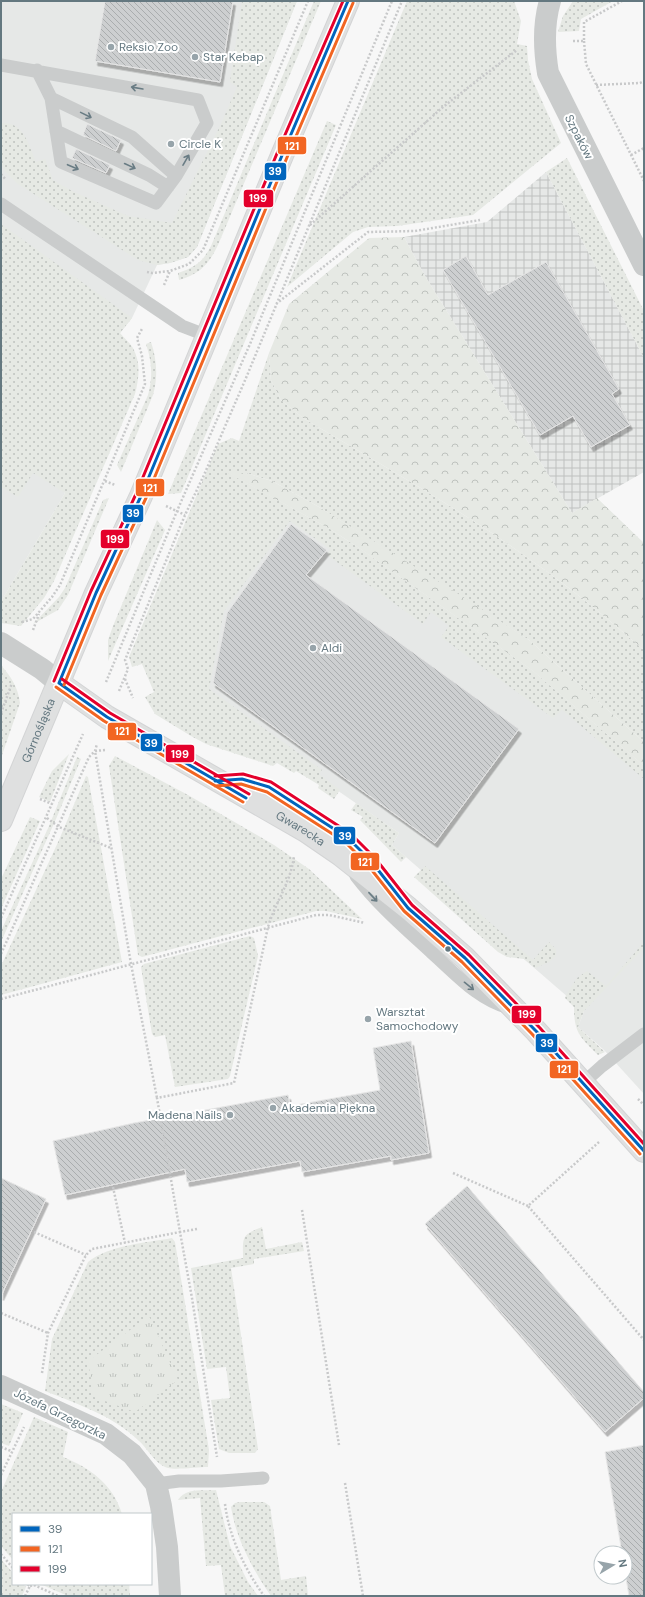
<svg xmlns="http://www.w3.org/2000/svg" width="645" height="1597" font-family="'DM Sans',sans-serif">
  <defs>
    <pattern id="industrial-grid" width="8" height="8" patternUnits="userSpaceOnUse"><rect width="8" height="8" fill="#e6e8e7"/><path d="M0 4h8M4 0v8" fill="none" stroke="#bec1c0"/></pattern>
    <pattern id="grass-dots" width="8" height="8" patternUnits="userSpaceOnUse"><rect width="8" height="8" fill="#e6e9e4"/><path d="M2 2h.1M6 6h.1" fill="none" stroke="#bec2be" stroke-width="1.8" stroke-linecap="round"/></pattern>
    <pattern id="forest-crowns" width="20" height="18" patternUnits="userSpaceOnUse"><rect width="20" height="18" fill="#e6e9e4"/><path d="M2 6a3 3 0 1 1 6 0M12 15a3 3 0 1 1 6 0" fill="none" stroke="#bec2be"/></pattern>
    <pattern id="park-tufts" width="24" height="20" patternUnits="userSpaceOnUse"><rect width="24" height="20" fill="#e6e9e4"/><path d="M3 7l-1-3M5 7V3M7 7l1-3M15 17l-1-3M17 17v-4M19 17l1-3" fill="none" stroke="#bec2be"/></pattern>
    <pattern id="building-back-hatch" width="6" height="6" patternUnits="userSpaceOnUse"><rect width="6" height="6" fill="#cdcfd0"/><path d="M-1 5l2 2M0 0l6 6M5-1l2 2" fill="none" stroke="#aaadae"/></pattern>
    <filter id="shadow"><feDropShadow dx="2.5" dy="4.5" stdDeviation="0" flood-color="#0004"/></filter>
  </defs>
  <rect width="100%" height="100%" fill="#f7f7f7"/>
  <path fill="#e6e8e7" d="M1 1H297L197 247 188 257 170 263 157 265 132 318 120 333 1 242Z
    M1 427 65 493 2 600 1 599Z
    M228 473 359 548 533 671 644 766V1094L604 1050 578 1027 584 1011 392 845 399 833 172 676Z"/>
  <path fill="url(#industrial-grid)" d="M546 172 644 358V472L572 513 425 276 404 237 487 222Z"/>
  <path fill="url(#grass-dots)" d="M242 1H297L197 247 188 257 170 263 157 265 138 260 18 184 5 171 1 163V123C24 121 29 146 36 162L45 159 53 180 72 191 128 216 172 223 220 126 237 87 230 82Z
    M314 1H321L218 245C209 264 200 274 179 280L178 273C195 267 202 263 211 246Z
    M407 1H514L521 21 517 44 527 46 528 60 532 79 561 143 473 215 397 226 368 227 353 232 287 287Z
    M573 1H613L581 19 579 31 558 32 563 16Z
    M327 121 336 125 181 493 168 494Z
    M567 158 644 311V358L546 172Z
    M1 224 132 318 120 333C124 338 130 343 133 348 141 363 139 378 135 394L54 581 44 598 21 626 1 623V599L2 600 65 493 33 473 18 497 1 487Z
    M151 342C157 360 158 377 153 395L121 472 117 465 148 395C153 377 152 362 146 344Z
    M269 353 271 380 281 400 303 418C380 464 459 508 532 561 571 588 608 619 644 650V742L529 640 319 507 272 481 246 473H229L330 529 359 548 533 671 644 766V779L562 710 553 718 441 637 449 626 431 612 423 624 327 555 330 549 290 521 224 611 209 689 322 770 319 774 340 790 334 799 318 788 319 785 296 771 294 773 277 763 273 766 206 744 191 736 155 714 145 697 154 692 142 664 132 667 129 657 218 444 232 438 239 441Z
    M109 498 68 595 58 610 33 624 59 597 65 588 103 500Z
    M157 520 165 530 108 661V640L113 626Z
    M1 665C11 677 18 687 20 703L1 758Z
    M69 754 50 802 39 797 52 771Z
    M115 756 188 795 274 845 309 869 362 919 326 911H316L142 957 138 955 109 766Z
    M77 757 81 759 56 819 1 942V931L49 826Z
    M86 776 88 777 122 962 1 995V966L59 840Z
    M356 803 399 833 392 845 406 857 401 862 360 820 363 817 351 810Z
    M30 817 40 821 1 909V879Z
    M425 866 533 960 549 942 556 949V956L549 962 535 968 524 959 507 957 498 952 414 877Z
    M250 936 254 938 258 956 230 1076 228 1079 175 1087 165 1035 155 1037 152 1034 141 967 144 964Z
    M644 942V948L584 1011 578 1027 605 1052 598 1055C580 1037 574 1033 574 1007L565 998 566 995 577 978 587 971 606 986Z
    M262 1227 266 1249 302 1242 304 1251 254 1259V1264L231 1268 258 1449 255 1453H229L219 1449 211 1400 230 1398 226 1367 207 1369 191 1268 243 1258C243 1237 241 1235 262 1227Z
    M172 1238 175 1242 209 1450 208 1467C198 1467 176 1470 168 1468 156 1465 148 1449 139 1441 114 1416 77 1404 45 1391L52 1339 88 1262C109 1245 146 1243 172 1238Z
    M1 1404 23 1413 9 1446 1 1443Z
    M34 1417 68 1432 63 1457C90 1468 113 1484 122 1514H13V1560L1 1546V1492Z
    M216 1490 230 1546 248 1582 258 1596H225L221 1565 206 1566 200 1498 178 1500C186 1487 204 1491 216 1490Z
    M240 1502H264L270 1506 281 1580 306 1576 308 1596H271C253 1570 236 1539 231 1507L235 1503Z
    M1 1559 13 1573V1584H23L26 1587 22 1596H1Z
    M40 1584H129L130 1596H68Z"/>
  <path fill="url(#forest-crowns)" d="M404 237 425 276 572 513 597 498 644 543V650C608 619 571 588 532 561 459 508 380 464 303 418L281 400 271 380 269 353 289 304 369 238Z
    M228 473H246L272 481 319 507 460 595 529 640 644 742V766L533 671 359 548 330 529Z"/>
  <path fill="url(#park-tufts)" d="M149 1316 178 1380 135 1412 94 1397 88 1361Z"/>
  <path fill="url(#building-back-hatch)" stroke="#e6e6e6" filter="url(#shadow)" d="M105 1H233L220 82 95 61Z
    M87 124 121 140 116 151 83 135Z
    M76 149 110 165 106 173 72 158Z
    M466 256 488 295 546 262 619 389 612 394 630 425 591 447 573 416 540 435 443 270Z
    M291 524 327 550 306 575 519 729 435 843 213 683 227 613Z
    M411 1041 429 1153 391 1160V1156L302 1172 300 1161 187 1182 185 1169 65 1195 53 1141 134 1123 288 1095 290 1106 380 1090 373 1048Z
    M1 1178 46 1199 1 1296Z
    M467 1186 644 1392V1398L605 1432 425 1224Z
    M644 1445V1596H629L625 1572V1553H622L605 1452Z"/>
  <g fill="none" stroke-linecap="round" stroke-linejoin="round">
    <g stroke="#d3d4d5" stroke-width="24">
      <g id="secondary">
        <path id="s1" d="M59 683 107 717 306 831 341 855 408 908 465 958 536 1031 644 1151"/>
        <path id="s2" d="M1 820 96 593 141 496 283 153 348 1"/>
      </g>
    </g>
    <path stroke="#c8c9ca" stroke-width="2.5" stroke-dasharray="2 2" stroke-linecap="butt" d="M573 41H584V22L622 1
      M584 41 586 64 644 181
      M596 85 640 83 644 81
      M631 155 644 148
      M1 174 6 180
      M310 225 443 107 517 50
      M147 272 152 273 170 271
      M164 285 170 271 189 264 203 250 308 1
      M276 304 368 232 415 231 480 220
      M105 481 115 485
      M166 506 185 515
      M22 622 33 619 52 597 60 585 145 384 142 356 137 338 142 329
      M33 630 39 614
      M125 679 133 698
      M106 682 177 511 250 344 392 1
      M119 691 128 669 125 660 185 515 204 475 246 378 402 1
      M1 713 12 683
      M105 750 95 751 131 964 157 1098
      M40 799 52 804
      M47 818 59 827 111 848
      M1 918 83 734
      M1 954 89 757 95 751 97 744
      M1 999 316 915H329L365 923
      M638 1099 644 1105
      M599 1142 528 1206 644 1340
      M453 1173 528 1206
      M113 1187 125 1243
      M302 1210 339 1445
      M197 1229 180 1232 192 1298 217 1457
      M34 1232 86 1255
      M1 1313 48 1333
      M42 1373 48 1333 86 1255 92 1249 180 1232 157 1098 234 1083 268 927C275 903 291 882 294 856
      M1 1447 11 1451
      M1 1475 24 1427
      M345 1483 363 1596
      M225 1504C229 1537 245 1569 264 1596
      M1 1554 13 1568
      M30 1586 34 1585 58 1596
      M25 1596 30 1586 27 1584"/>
    <path stroke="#cacccc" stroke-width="13" d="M1 65 198 100 207 123 176 176 156 203 61 162 51 98 37 70
      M51 98 132 137 176 176
      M56 131 149 175 168 187
      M1 204 182 326 208 336
      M220 780 242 779 269 787 348 838 371 861 389 884
      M356 876C378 905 405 928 431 952 455 973 478 1000 509 1008
      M583 1083 602 1066 644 1034
      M156 1484 179 1481H221L263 1478"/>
    <path stroke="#cacccc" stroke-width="22" d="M550 1C543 25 544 49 548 73L644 265
      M1 643 42 669 59 683
      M1 1386 106 1434 132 1454 156 1484 161 1506 167 1547 170 1596"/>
    <use href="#secondary" stroke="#dfe0e0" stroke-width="22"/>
    <g stroke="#fff" stroke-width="6">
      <path id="bus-1" d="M59 683 96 593 141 496 283 153 348 1
        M59 683 107 717 246 798
        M215 781 242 779 269 787 348 838 371 861 408 908 465 958 536 1031 644 1151"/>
    </g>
    <g stroke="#fff" stroke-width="6">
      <path id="bus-2" d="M64 685 101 595 146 498 288 155 353 3
        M56 687 104 721 243 802
        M215 786 241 784 267 792 345 842 367 864 404 911 462 962 532 1034 640 1154"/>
    </g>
    <g stroke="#fff" stroke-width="6">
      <path id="bus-3" d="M62 679 110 713 249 794
        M54 681 91 591 136 494 278 151 343 1
        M215 776 243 774 271 782 351 834 375 858 412 905 469 955 540 1028 644 1144"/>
    </g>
    <use href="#bus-1" stroke="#0065bd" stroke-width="3"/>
    <use href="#bus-2" stroke="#f26522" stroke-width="3"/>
    <use href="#bus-3" stroke="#e4002b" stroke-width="3"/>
  </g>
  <defs><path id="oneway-shaft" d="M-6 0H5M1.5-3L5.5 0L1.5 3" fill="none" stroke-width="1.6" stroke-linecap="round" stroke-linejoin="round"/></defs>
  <g stroke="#697c84">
    <use href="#oneway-shaft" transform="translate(137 88) rotate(-170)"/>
    <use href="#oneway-shaft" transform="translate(86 115) rotate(26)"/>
    <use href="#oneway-shaft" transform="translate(186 160) rotate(-60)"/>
    <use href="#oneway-shaft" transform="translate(130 166) rotate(25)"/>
    <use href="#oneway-shaft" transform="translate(73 167) rotate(23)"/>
    <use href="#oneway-shaft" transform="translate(373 897) rotate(47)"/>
    <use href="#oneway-shaft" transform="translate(469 986) rotate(39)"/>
  </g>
  <g fill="#97a4aa" stroke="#fff" stroke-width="1.5">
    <circle cx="111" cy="47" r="4"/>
    <circle cx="195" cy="57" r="4"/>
    <circle cx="171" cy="144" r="4"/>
    <circle cx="313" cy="648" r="4"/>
    <circle cx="368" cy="1019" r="4"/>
    <circle cx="273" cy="1108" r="4"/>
    <circle cx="230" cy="1115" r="4"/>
  </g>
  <circle fill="#647880" stroke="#fff" stroke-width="1.5" cx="448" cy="949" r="3.5"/>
  <g text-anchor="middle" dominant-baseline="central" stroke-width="4" stroke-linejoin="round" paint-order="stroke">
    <g font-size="12" fill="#647880" stroke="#fff" text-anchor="start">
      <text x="119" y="47">Reksio Zoo</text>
      <text x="203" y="57">Star Kebap</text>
      <text x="179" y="144">Circle K</text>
      <text x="321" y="648">Aldi</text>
      <text x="376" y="1012">Warsztat<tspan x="376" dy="14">Samochodowy</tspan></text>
      <text x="281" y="1108">Akademia Piękna</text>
      <text x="222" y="1115" text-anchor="end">Madena Nails</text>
    </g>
    <g font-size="12" fill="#647880" stroke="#fff">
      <text transform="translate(579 137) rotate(63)">Szpaków</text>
      <text stroke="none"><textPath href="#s2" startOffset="97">Górnośląska</textPath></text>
      <text stroke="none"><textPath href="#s1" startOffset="282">Gwarecka</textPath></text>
      <text transform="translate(60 1414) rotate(26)">Józefa Grzegorzka</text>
    </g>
  </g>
  <g stroke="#fff" stroke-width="1.5">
    <rect x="277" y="136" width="30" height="19" rx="4" fill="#f26522"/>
    <rect x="264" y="162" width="23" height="19" rx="4" fill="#0065bd"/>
    <rect x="243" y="189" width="31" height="19" rx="4" fill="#e4002b"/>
    <rect x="135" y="478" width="30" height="19" rx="4" fill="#f26522"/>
    <rect x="122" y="504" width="22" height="19" rx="4" fill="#0065bd"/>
    <rect x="100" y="529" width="30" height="20" rx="4" fill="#e4002b"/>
    <rect x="107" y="722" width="30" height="19" rx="4" fill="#f26522"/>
    <rect x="140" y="733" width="23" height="19" rx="4" fill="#0065bd"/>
    <rect x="165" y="744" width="30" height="19" rx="4" fill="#e4002b"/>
    <rect x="333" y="826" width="23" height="19" rx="4" fill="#0065bd"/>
    <rect x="350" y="852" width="30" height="19" rx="4" fill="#f26522"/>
    <rect x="511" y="1005" width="31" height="19" rx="4" fill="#e4002b"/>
    <rect x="535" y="1033" width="23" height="20" rx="4" fill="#0065bd"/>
    <rect x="549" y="1060" width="30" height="19" rx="4" fill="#f26522"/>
  </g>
  <g font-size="11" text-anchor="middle" font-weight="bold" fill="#fff">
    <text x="292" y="150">121</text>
    <text x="275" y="175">39</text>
    <text x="258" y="202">199</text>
    <text x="150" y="492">121</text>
    <text x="133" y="517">39</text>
    <text x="115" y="543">199</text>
    <text x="122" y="735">121</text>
    <text x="151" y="747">39</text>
    <text x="180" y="758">199</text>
    <text x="345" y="840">39</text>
    <text x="365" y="866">121</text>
    <text x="527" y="1018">199</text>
    <text x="547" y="1047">39</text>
    <text x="564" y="1073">121</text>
  </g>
  <rect width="645" height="1597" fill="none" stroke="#647880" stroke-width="4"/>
  <rect x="12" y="1513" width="140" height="72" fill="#ffffff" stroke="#c1c9cc"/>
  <rect x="20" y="1526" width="20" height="6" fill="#0065bd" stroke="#c1c9cc"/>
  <text x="48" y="1533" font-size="12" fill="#647880">39</text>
  <rect x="20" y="1546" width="20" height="6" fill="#f26522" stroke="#c1c9cc"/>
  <text x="48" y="1553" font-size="12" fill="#647880">121</text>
  <rect x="20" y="1566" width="20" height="6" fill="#e4002b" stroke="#c1c9cc"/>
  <text x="48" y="1573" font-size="12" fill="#647880">199</text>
  <g transform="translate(613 1565) rotate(80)"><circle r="19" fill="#ffffff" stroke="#c1c9cc"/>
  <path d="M0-3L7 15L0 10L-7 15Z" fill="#97a4aa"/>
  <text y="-6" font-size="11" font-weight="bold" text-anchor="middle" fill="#647880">N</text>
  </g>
</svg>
